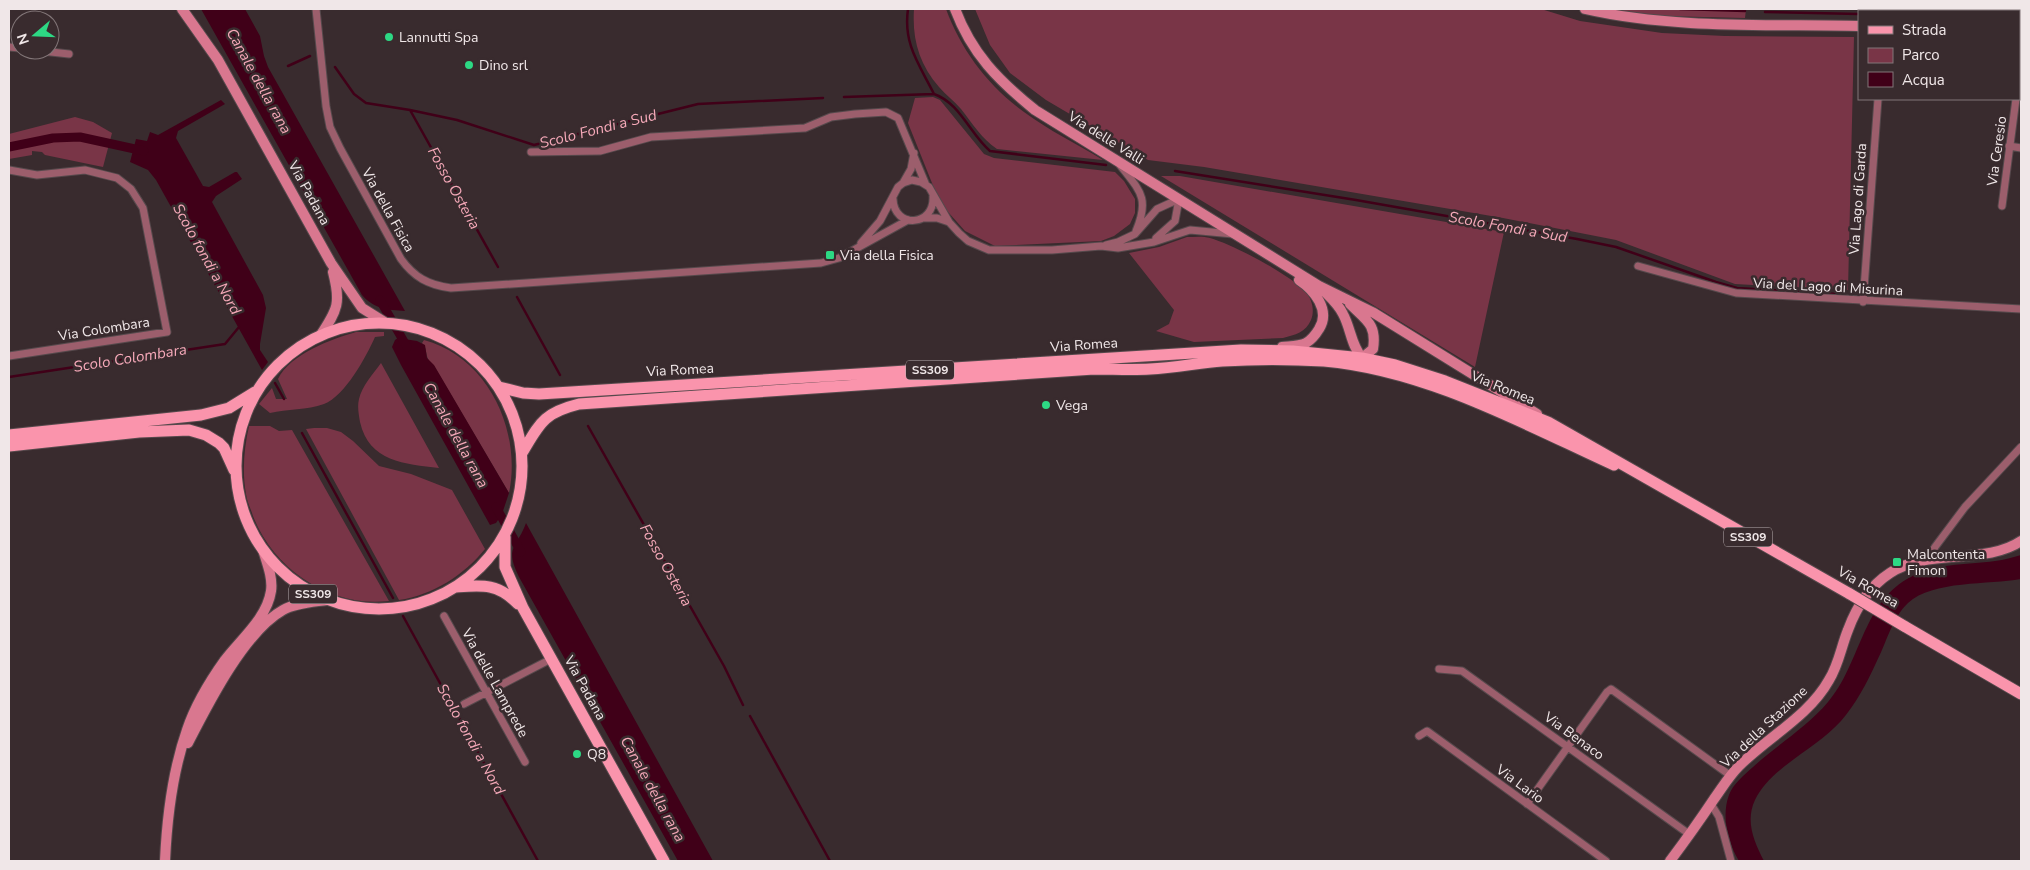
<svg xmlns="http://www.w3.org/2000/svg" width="2030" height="870" font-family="'Nunito Sans',sans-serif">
  <rect width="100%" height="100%" fill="#392b2e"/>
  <path fill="#793547" d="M914 9H946C961 50 988 86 1024 112 1048 130 1077 144 1103 160L997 149C982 139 972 123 961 109 954 101 946 95 939 87 919 64 912 39 914 9Z
    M975 9H1541L1580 21 1662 33 1725 36 1854 37 1848 290 1735 284 1616 240 1503 218 1204 167 1148 160 1046 100 1010 73 990 45Z
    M1607 9H1746L1745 18 1661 16Z
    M933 97 940 100 984 154 994 158 1115 172 1124 181 1135 199V213L1130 224 1114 236 1101 241 995 246 965 231 940 203 908 123 915 98Z
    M75 117 93 122 112 133 103 167 45 155 42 152 32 151V155L9 159V134Z
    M1161 176H1180L1504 232 1475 367Z
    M1187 237C1194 237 1203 236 1210 238 1234 245 1287 273 1305 291 1312 299 1315 310 1311 320 1306 332 1295 335 1283 338L1194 342 1156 331 1169 324 1174 310 1129 253 1159 247Z
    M356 332H384V336L375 337C366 357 345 396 324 404 307 410 287 409 270 413L259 404 272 388 276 399H287L278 379C290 354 332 339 356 332Z
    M424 340C488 357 522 431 509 493L434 366C423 357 429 350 422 343Z
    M381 363 439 468C405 464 369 462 360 422 359 415 357 407 359 399 362 386 373 374 381 363Z
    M249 426H270L279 431 292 430 389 601C331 608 274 570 253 516 251 509 247 502 246 494 242 471 244 449 249 426Z
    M314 428H327L341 432 353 441 379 466 411 474 452 490 485 549C464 575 433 595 399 600L306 429Z"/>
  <path fill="#400018" d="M201 9H245L260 36 264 56 268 67 405 311C388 310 374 309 362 295Z
    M221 100 225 104 178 131 176 138 203 186 209 187 235 172H237L242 179 216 196 212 202 263 295 266 308 260 344V350L268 362 262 370 156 180 148 170 130 162 136 139 147 141 150 132 158 135Z
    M398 338 417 341 425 345 427 358 434 365 509 493 502 514 496 523 490 525 401 365 392 347 395 340Z
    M526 523 713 861H678L519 577C504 547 517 548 526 523Z
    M2021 555V579C1989 585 1933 580 1908 603 1892 618 1886 644 1876 663 1867 683 1855 705 1841 721 1816 749 1771 767 1755 800 1745 821 1754 842 1764 861H1739C1728 843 1721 816 1729 795 1733 784 1744 775 1753 767 1777 745 1807 727 1828 702 1860 665 1862 605 1907 579 1932 563 1966 565 1995 561 2004 560 2013 557 2021 555Z"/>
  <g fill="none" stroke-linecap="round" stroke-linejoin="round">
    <path stroke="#400018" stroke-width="2.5" d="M908 9C903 44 919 64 934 94
      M1680 9 1745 11
      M1765 12 1859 14
      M288 66 310 56
      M335 67 354 94 366 103 410 110 457 120 534 145 698 104 823 98
      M844 97 934 94C960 103 970 134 990 151L1106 165
      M410 110 498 267
      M1175 171 1356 200 1577 239 1616 247 1716 282 1737 288 1837 294
      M517 297 560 375
      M9 377 225 344 239 327
      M275 383 284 399
      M588 426 724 666 743 705
      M302 433 393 598
      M403 616 538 861
      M750 716 830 861"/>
    <path stroke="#400018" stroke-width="9" d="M9 147 53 138 80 137 144 151
      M380 300 407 347
      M496 507 521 552"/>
    <g stroke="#56494c" stroke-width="9">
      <path id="street" d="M316 9 326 106 330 127 340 148 401 259C414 277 428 285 451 288L821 263 839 258 908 220
        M9 47 20 48
        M33 50 69 54
        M2019 85 2021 75
        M2009 146 2021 148
        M531 152 600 151 651 137 805 128 831 117 855 114 886 112 898 118 926 185
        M1120 165C1140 191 1150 198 1136 231
        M9 170 37 175 85 170 117 178 131 189 143 208 167 332 9 356
        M903 183 911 169 914 153
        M893 199C894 229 935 227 933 196
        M2002 206 2016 99
        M923 218H937L949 222
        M861 243 880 221 898 187 903 183 912 180 921 182 929 187 949 222 959 233 968 241 989 250H1052L1101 246 1118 248 1154 242 1190 230 1233 234
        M1106 245 1118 242 1135 234 1157 209 1179 199 1175 221 1156 238
        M1638 266 1736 293 2021 309
        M1863 302 1878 99
        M1933 559 1932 552 1935 547 1965 507 2021 447
        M444 616 525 762
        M1439 669 1462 671 1689 834
        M464 704 551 659
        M1419 736 1427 731 1606 861
        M1527 804 1607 692 1611 689 1731 776
        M1711 804 1719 817 1731 861"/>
    </g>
    <g stroke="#56494c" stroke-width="12">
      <path id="secondary" d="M182 9 218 60 331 263 362 308 386 323
        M955 9C972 54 998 80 1035 110L1319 286 1374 313 1537 414
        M1585 9C1672 29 1769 24 1859 26
        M2019 28H2021
        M1323 290C1331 298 1339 305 1343 314 1351 329 1351 345 1362 358
        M1350 304C1366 320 1377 324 1373 349L1362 358V363
        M320 336C338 309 341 303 333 272
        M1282 347C1290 346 1299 346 1306 343 1311 340 1316 334 1319 329 1331 310 1314 290 1299 280
        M188 743C208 704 244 632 283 610 295 603 314 602 327 600
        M165 861C167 816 172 773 187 730 195 706 210 681 225 660 241 639 267 618 271 591 273 578 267 563 263 550
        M1670 861C1685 841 1700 820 1714 799 1722 788 1729 776 1739 766 1768 737 1809 716 1829 680 1839 664 1841 647 1848 630 1856 608 1870 586 1890 573 1927 548 1986 565 2021 541"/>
    </g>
    <g stroke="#56494c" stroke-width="13">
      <path id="primary" d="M236 466a143 143 0 1 1 286 0a143 143 0 1 1-286 0Z
        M499 387 523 393 539 394 1241 350 1293 351 1362 358 1395 365 1445 381 1548 422 1850 594
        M9 435 201 415 229 408 255 392
        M9 446 139 432 189 430 206 435 219 443 224 448 234 470
        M522 453C540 423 543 413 579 404L1094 369C1113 369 1132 370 1150 369 1174 368 1198 363 1222 361 1255 359 1290 359 1324 361 1426 370 1522 423 1614 465
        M505 537V567L523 608 664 861
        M456 587C482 585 498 583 518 604
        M1904 626 2021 694"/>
    </g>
    <use href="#street" stroke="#9c5e6c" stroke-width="7"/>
    <use href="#secondary" stroke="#d9778f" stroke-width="10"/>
    <use href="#primary" stroke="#fa94ac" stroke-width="11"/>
    <g stroke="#56494c" stroke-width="13" stroke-linecap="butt">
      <path id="primary-bridge" d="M1850 594 1904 626"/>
    </g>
    <use href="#primary-bridge" stroke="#fa94ac" stroke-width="11"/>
  </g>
  <g fill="#2dd884" stroke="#392b2e" stroke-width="2">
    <circle cx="389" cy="37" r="5"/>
    <circle cx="469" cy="65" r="5"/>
    <rect x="825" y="250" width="10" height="10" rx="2.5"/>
    <circle cx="1046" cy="405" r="5"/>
    <rect x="1892" y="557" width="10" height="10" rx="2.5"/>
    <circle cx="577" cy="754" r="5"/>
  </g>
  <g text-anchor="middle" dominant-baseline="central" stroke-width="5" stroke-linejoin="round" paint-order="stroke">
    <g fill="#392b2e" stroke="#b9afb0" stroke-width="1">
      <rect x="906" y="360.5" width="48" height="19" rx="4"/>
      <rect x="1724" y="527.5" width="48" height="19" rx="4"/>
      <rect x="289" y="584.5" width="48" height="19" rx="4"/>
    </g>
    <g font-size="12" font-weight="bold" fill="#f0e7e8">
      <text x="930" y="370">SS309</text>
      <text x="1748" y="537">SS309</text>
      <text x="313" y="594">SS309</text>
    </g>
    <g font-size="14" fill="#f0e7e8" stroke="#392b2e" text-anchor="start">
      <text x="399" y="37">Lannutti Spa</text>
      <text x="479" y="65">Dino srl</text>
      <text x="840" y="255">Via della Fisica</text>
      <text x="1056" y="405">Vega</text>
      <text x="1907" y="554">Malcontenta<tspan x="1907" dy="16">Fimon</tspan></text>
      <text x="587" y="754">Q8</text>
    </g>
    <g font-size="14" fill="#f0e7e8" stroke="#392b2e">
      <text transform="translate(1106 138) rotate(32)">Via delle Valli</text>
      <text transform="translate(1997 151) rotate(-82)">Via Ceresio</text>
      <text transform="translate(309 193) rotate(61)">Via Padana</text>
      <text transform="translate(1858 199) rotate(-86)">Via Lago di Garda</text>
      <text transform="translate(388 210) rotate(61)">Via della Fisica</text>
      <text transform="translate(1828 287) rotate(3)">Via del Lago di Misurina</text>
      <text transform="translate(104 329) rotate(-9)">Via Colombara</text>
      <text transform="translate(1084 345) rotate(-4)">Via Romea</text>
      <text transform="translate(680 370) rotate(-3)">Via Romea</text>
      <text transform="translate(1503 388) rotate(22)">Via Romea</text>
      <text transform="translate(1868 587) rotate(30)">Via Romea</text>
      <text transform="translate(495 683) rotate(61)">Via delle Lamprede</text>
      <text transform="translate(585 688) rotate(61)">Via Padana</text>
      <text transform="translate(1764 727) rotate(-43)">Via della Stazione</text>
      <text transform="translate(1574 736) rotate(36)">Via Benaco</text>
      <text transform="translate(1520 784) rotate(36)">Via Lario</text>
    </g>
    <g font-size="15" font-style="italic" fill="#f6a9b9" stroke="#392b2e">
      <text transform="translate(259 81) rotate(61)">Canale della rana</text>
      <text transform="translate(598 129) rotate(-14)">Scolo Fondi a Sud</text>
      <text transform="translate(454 188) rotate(61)">Fosso Osteria</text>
      <text transform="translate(1508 227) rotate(10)">Scolo Fondi a Sud</text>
      <text transform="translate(207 259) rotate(61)">Scolo fondi a Nord</text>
      <text transform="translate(130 358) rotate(-9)">Scolo Colombara</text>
      <text transform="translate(456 435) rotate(61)">Canale della rana</text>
      <text transform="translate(666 565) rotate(61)">Fosso Osteria</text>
      <text transform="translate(471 739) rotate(61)">Scolo fondi a Nord</text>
      <text transform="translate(653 789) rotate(61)">Canale della rana</text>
    </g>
  </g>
  <rect width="2030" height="870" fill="none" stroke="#f0e7e8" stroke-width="20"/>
  <rect x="1858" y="10" width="162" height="90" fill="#392b2e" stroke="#827678"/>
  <rect x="1868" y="26" width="25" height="8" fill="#fa94ac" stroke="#827678"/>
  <text x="1902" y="35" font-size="15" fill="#f0e7e8">Strada</text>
  <rect x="1868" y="48" width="25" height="15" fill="#793547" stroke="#827678"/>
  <text x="1902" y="60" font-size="15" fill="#f0e7e8">Parco</text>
  <rect x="1868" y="72" width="25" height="15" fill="#400018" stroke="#827678"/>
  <text x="1902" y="85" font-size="15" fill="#f0e7e8">Acqua</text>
  <g transform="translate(35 35) rotate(251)"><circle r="24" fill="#392b2e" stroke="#827678"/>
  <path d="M0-4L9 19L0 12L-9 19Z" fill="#2dd884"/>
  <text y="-8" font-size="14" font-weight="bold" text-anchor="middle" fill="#f0e7e8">N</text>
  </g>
</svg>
